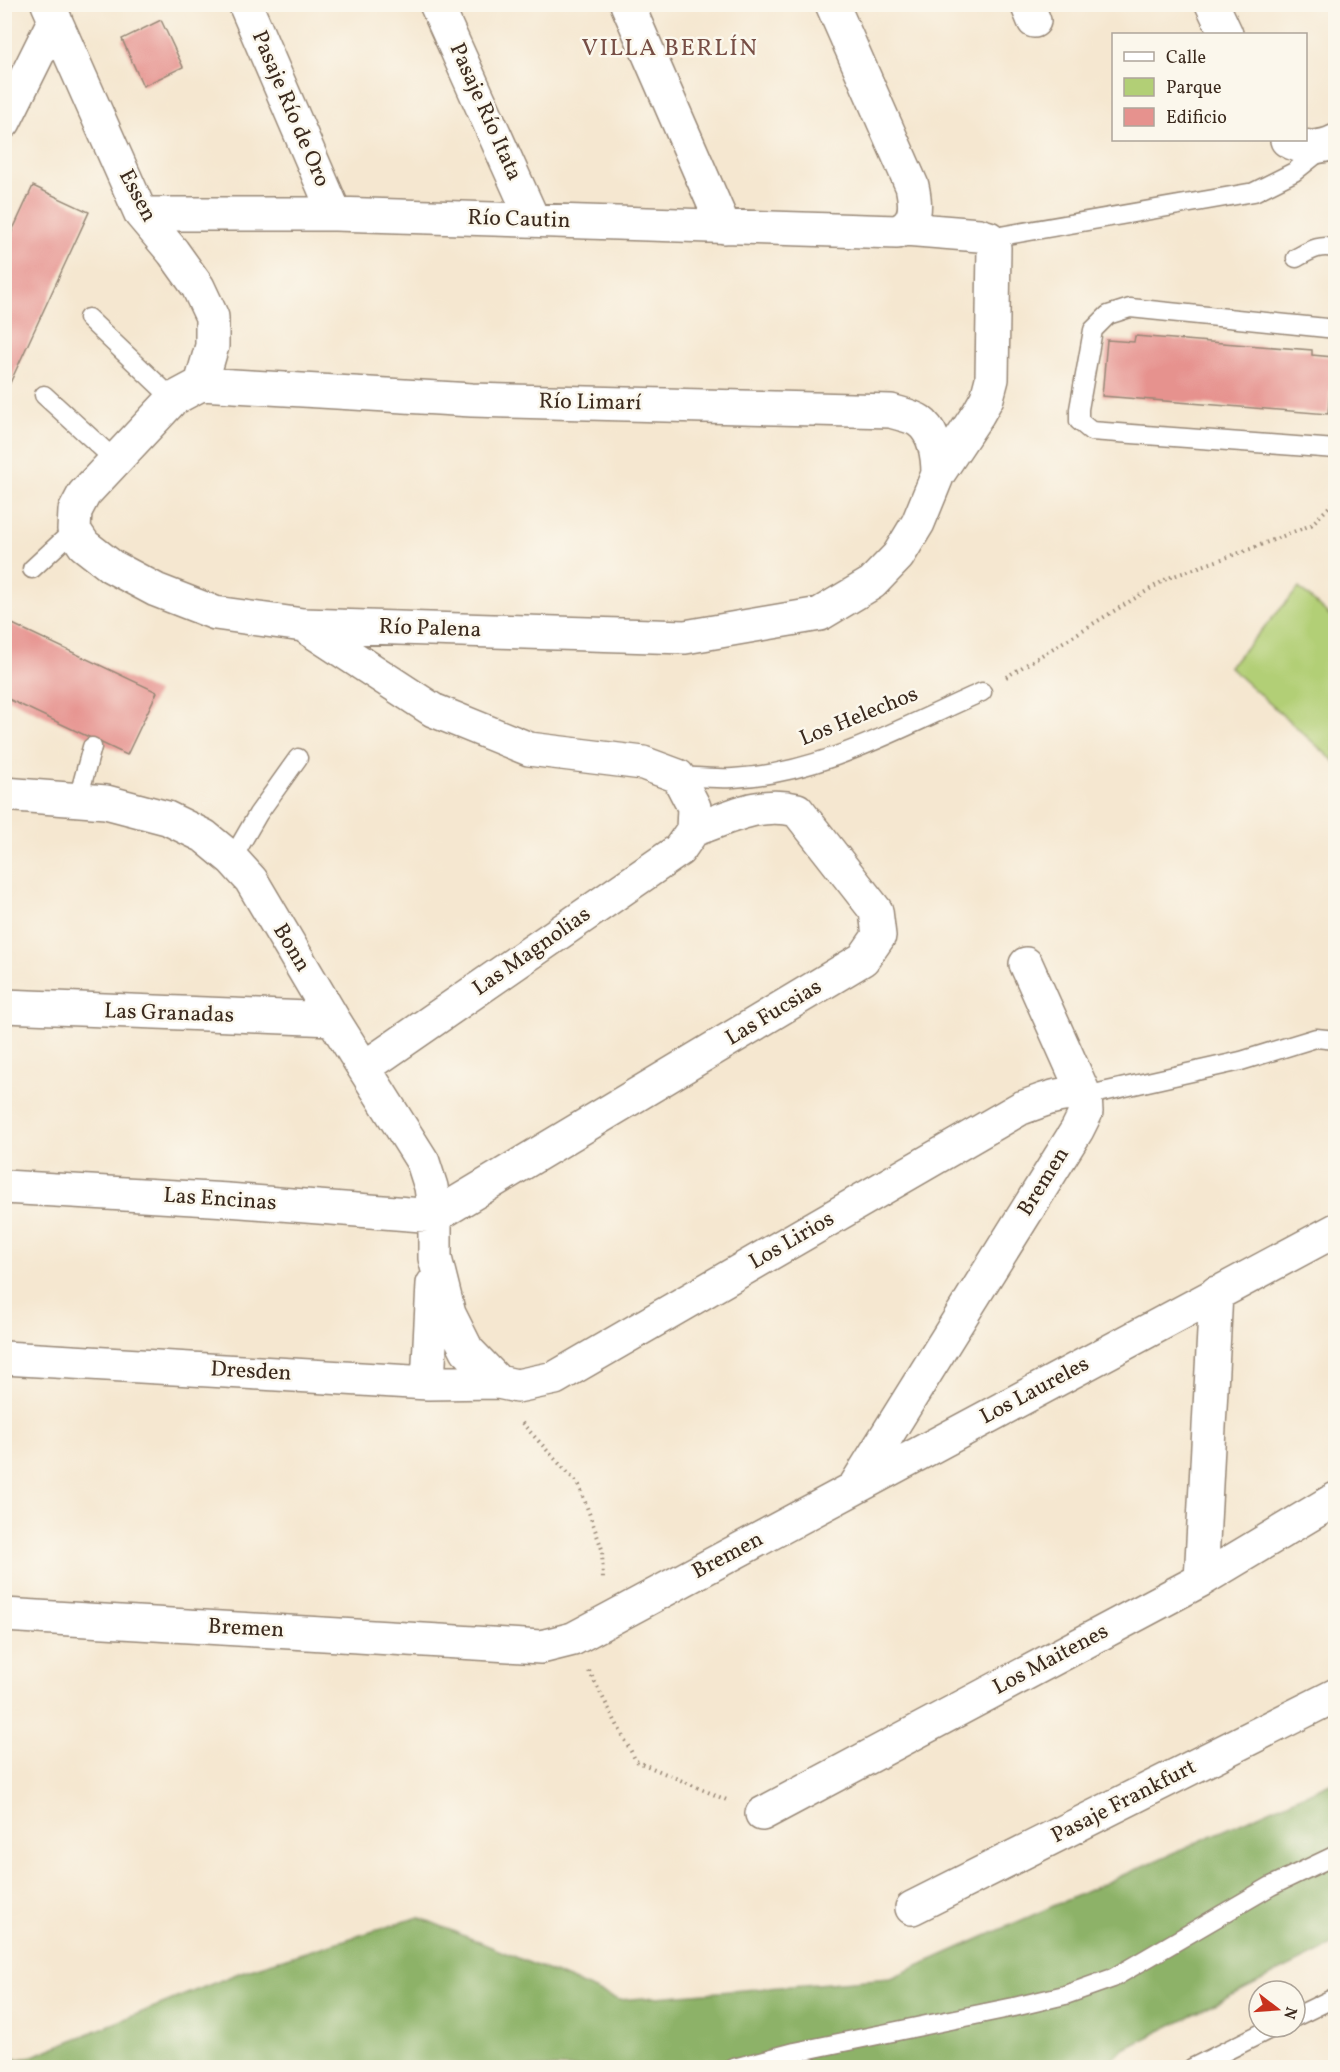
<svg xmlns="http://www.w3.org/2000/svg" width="1340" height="2072" font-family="Vollkorn,serif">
  <rect width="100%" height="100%" fill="#fbf7ec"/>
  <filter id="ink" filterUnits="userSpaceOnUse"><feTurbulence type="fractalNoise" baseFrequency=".0167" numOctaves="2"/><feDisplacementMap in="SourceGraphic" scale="12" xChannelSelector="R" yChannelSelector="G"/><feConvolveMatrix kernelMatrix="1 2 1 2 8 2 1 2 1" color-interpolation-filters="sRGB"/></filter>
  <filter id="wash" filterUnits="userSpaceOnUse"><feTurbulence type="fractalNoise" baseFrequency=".008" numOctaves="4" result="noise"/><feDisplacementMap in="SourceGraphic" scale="24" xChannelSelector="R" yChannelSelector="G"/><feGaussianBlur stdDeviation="1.35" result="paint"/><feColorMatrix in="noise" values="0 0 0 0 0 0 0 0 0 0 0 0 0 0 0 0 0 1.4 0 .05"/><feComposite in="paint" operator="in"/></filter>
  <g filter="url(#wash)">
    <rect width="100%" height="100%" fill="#f5e7d0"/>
    <path fill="#b2cf76" stroke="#767c4a" stroke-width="1.5" d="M1299 588 1335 620V762L1229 667Z"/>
    <path fill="#8db267" stroke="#646e42" stroke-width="1.5" d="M1335 1781V1944L1124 2049 1102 2067 5 2068V2060L28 2058 244 1971 419 1917 619 2000 891 1978Z"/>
    <g id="blocks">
      <path fill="#e6928e" d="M161 20 183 67 143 86 122 39Z
        M33 186 89 212 4 396V249Z
        M1135 336 1312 350V355L1333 357 1328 414 1102 396 1107 340 1134 342Z
        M4 620 157 692 127 755 4 697Z"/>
    </g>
  </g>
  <g filter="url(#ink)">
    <use href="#blocks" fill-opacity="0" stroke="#988877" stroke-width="1.5"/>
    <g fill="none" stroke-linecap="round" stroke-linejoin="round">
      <g stroke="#988877" stroke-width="21">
        <path id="service" d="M989 238 1254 192 1294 172 1324 148
          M1296 258C1309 251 1321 243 1336 249
          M88 318 173 399
          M1336 329 1130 308 1108 315 1093 330 1079 409V421L1091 431 1336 449
          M44 395 115 460
          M32 569 74 530
          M678 776C696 777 715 779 733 778 821 774 902 727 982 692
          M78 799 92 747
          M232 859 258 814 298 758
          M1085 1096 1241 1061 1316 1038 1336 1040
          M1295 2017 1336 1997
          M734 2068 795 2052 1014 2007 1065 1995 1113 1978 1271 1886 1336 1855
          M1192 2068 1274 2027"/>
      </g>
      <g stroke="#988877" stroke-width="36">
        <path id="minor" d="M48 4 141 214 173 252 198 287 212 317V346L201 384
          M245 4 335 214
          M436 4 533 220
          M627 4 724 227
          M1027 4 1034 21
          M1212 4 1226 34
          M4 122 55 19
          M1287 140C1301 149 1321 149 1336 141
          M141 214H335L897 232C918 224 916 204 912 186L832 4
          M201 384 173 399 84 494 75 511 74 530 84 545 111 566 156 590 215 613 303 625 685 637 820 614 872 583 898 556 918 523 938 474 978 414 987 398 992 379 994 247 989 238 979 235 905 229
          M201 384 472 400 891 411C900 414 912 416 919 421 935 432 938 457 938 474
          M303 625 433 710 529 749 643 763 678 776 694 807 693 830
          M4 794 106 802 167 818 204 836 232 859 251 880 333 1019 423 1162 431 1187 435 1216V1258L449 1314 467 1350 498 1382
          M4 1006 333 1019
          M364 1068 679 850 693 830
          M4 1187 228 1200 435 1216 863 959 879 936 876 911 797 810C759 800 729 818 693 830
          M4 1358 428 1383 498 1382 517 1386 555 1378 1021 1108C1045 1100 1060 1091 1085 1096
          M428 1383 433 1284
          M854 1488 1077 1130 1086 1112 1085 1096 1026 964
          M1201 1580 1216 1293
          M4 1615 541 1647 573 1639 1336 1230
          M762 1814 1201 1580 1336 1499
          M912 1908 1336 1695"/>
      </g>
      <path stroke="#988877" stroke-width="4" stroke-dasharray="1.5 4.5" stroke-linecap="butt" d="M1006 677 1168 578 1250 549 1311 525 1336 500
        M522 1423 579 1485 602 1549 603 1581
        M589 1671 636 1761 729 1801"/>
      <use href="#service" stroke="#fff" stroke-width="18"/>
      <use href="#minor" stroke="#fff" stroke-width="33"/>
    </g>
  </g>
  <g text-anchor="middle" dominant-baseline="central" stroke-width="5" stroke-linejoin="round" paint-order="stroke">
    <g font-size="22" fill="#3b2a1e" stroke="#fbf7ec">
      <text transform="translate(290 109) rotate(67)">Pasaje Río de Oro</text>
      <text transform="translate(485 112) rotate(66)">Pasaje Río Itata</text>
      <text transform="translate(137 196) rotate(62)">Essen</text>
      <text transform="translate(519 220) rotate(2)">Río Cautin</text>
      <text transform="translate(590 403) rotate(1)">Río Limarí</text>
      <text transform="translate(430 629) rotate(2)">Río Palena</text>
      <text transform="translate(859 717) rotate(-22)">Los Helechos</text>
      <text transform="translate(291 948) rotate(59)">Bonn</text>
      <text transform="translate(532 952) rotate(-35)">Las Magnolias</text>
      <text transform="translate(774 1013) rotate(-31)">Las Fucsias</text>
      <text transform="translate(169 1014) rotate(2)">Las Granadas</text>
      <text transform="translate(1044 1182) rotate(-58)">Bremen</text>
      <text transform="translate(220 1200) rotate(4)">Las Encinas</text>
      <text transform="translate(792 1241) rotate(-30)">Los Lirios</text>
      <text transform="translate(251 1372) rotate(3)">Dresden</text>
      <text transform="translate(1035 1391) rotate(-28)">Los Laureles</text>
      <text transform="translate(728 1556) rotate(-28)">Bremen</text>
      <text transform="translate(246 1629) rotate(3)">Bremen</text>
      <text transform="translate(1051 1660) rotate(-28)">Los Maitenes</text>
      <text transform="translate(1124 1802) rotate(-27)">Pasaje Frankfurt</text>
    </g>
    <g font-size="24" letter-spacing="1.5" fill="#774e45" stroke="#fbf7ec">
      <text x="670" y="49">VILLA BERLÍN</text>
    </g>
  </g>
  <rect width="1340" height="2072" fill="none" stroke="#fbf7ec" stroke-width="24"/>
  <rect x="1112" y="33" width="195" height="108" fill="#fbf7ec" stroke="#aea59a" stroke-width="1.5"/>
  <rect x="1124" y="52" width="30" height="9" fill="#ffffff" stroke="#aea59a" stroke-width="1.5"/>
  <text x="1166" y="63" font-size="18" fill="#3b2a1e">Calle</text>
  <rect x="1124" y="78" width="30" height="18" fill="#b2cf76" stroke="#aea59a" stroke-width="1.5"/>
  <text x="1166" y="93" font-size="18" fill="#3b2a1e">Parque</text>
  <rect x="1124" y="108" width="30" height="18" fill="#e6928e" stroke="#aea59a" stroke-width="1.5"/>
  <text x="1166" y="123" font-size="18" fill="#3b2a1e">Edificio</text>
  <g transform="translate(1277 2009) rotate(107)"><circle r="28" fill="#fbf7ec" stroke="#aea59a" stroke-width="1.5"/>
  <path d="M0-4.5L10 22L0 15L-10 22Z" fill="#c8321e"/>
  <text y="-9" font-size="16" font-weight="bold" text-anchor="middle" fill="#3b2a1e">N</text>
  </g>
</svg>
